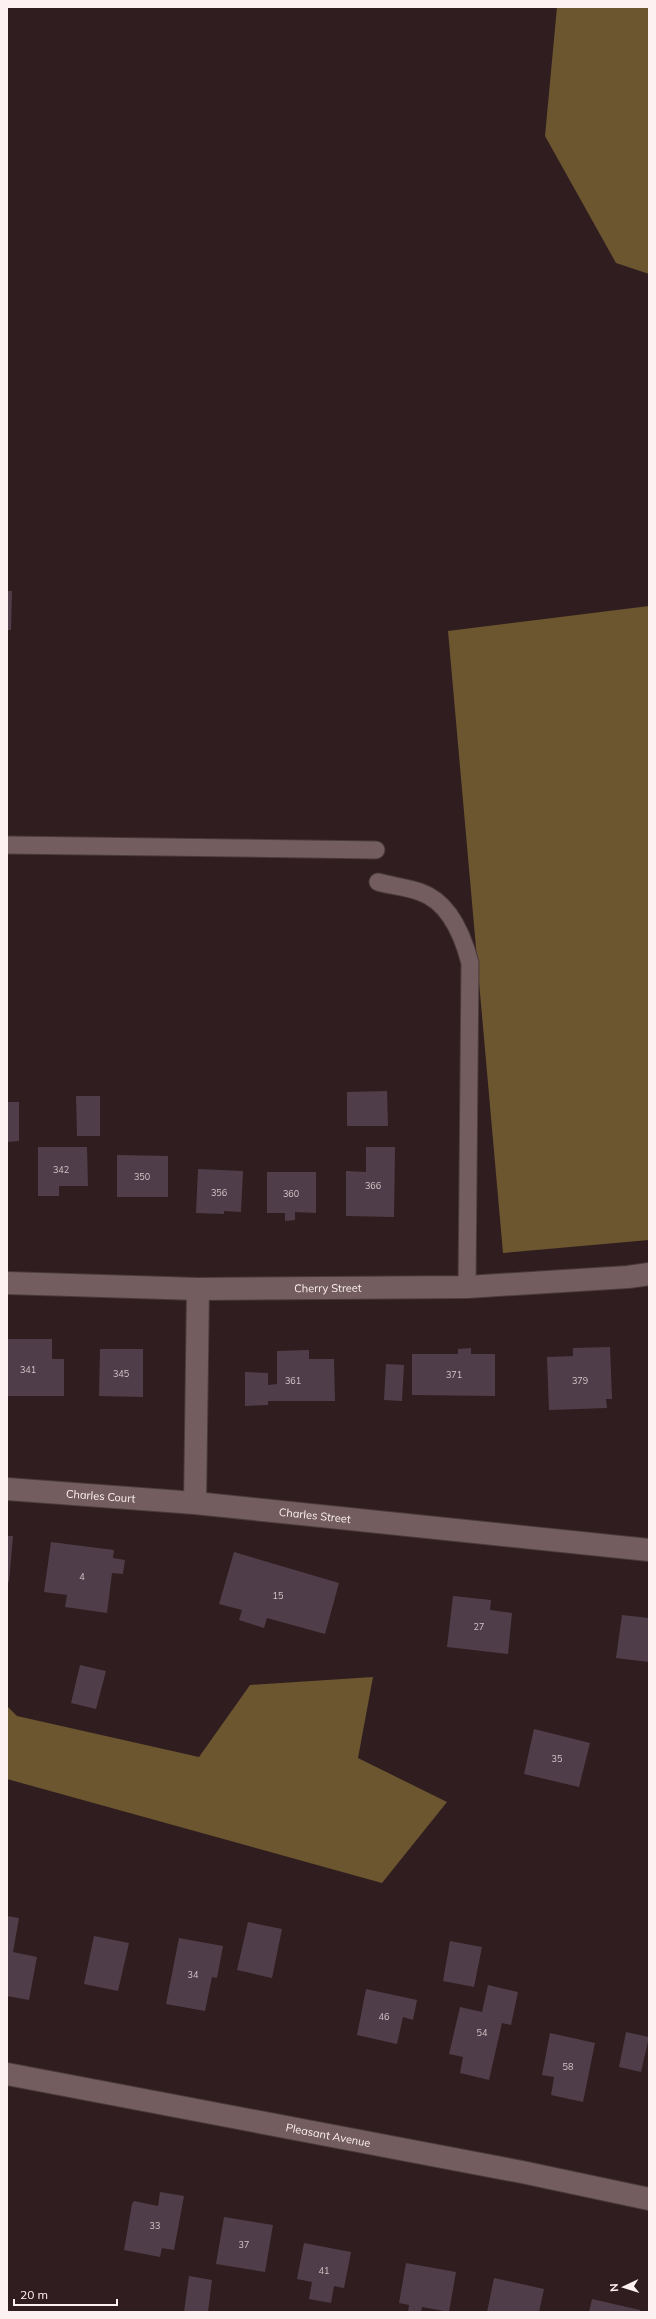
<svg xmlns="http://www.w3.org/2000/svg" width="656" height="2319" font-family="Mulish,sans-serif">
  <rect width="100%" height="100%" fill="#301d1f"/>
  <path fill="#6b5630" d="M557 7H649V274L616 263 545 136Z
    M649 606V1240L503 1253 448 631Z
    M373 1677 358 1758 447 1802 382 1883 7 1779V1706L17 1716 199 1757 250 1685Z"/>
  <path fill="#4f3e49" d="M7 591H12L11 630H7Z
    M387 1091 388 1126H347V1092Z
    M76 1096H100V1136H77Z
    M7 1102H19V1141L7 1142Z
    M38 1147H87L88 1186H59V1196H38Z
    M366 1147H395L394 1217 346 1216V1171L366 1172Z
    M117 1155 168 1156V1197H117Z
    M198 1169 243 1171 241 1212 224 1211V1214L196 1213Z
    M267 1172H316V1213L295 1212V1220L285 1221V1213H267Z
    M7 1339H52V1359H64V1396H7Z
    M610 1347 612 1399H606L607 1408 549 1410 547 1357 573 1356V1348Z
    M471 1348V1354H495V1396L412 1395V1354H458V1349Z
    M100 1349H143V1397L99 1396Z
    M309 1350V1359H334L335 1401H268V1405L245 1406V1372L268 1373V1385L277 1384V1351Z
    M386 1364 404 1365 402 1401 384 1400Z
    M7 1536H13L9 1582 7 1581Z
    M51 1542 114 1550 113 1558 125 1560 123 1574 112 1573 107 1613 65 1607 67 1595 44 1592Z
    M234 1552 339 1583 325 1634 267 1618 264 1628 239 1620 242 1610 219 1604Z
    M453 1596 491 1600 490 1610 512 1613 508 1654 447 1647Z
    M622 1615 649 1618V1662L616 1658Z
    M80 1665 106 1671 96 1709 71 1703Z
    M534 1729 590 1743 579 1787 524 1774Z
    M7 1916 19 1918 13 1952 37 1957 29 2000 7 1996Z
    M248 1922 282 1929 272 1978 237 1970Z
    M94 1936 129 1943 118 1991 84 1984Z
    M179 1938 223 1946 217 1978 212 1977 205 2011 166 2004Z
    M450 1941 482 1947 474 1987 443 1981Z
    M488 1985 518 1992 511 2025 502 2023 489 2080 460 2073 463 2057 449 2054 460 2007 482 2012Z
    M366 1989 417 2000 413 2020 403 2017 397 2044 357 2035Z
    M626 2032 649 2037 641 2072 619 2067Z
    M550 2033 595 2043 583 2102 551 2095 554 2077 542 2075Z
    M160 2192 184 2196 174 2250 162 2248 160 2257 124 2250 132 2204 134 2201 158 2206Z
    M224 2217 273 2225 265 2272 216 2264Z
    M304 2243 351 2252 344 2288 334 2286 331 2303 309 2299 312 2282 297 2279Z
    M406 2263 456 2272 449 2312 422 2307 421 2312H408L409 2305 399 2303Z
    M189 2276 212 2280 208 2312H184Z
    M494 2278 544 2289 539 2312H487Z
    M592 2299 640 2310V2312H589Z"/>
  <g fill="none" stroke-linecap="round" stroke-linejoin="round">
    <g stroke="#4a3a3c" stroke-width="19">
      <path id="service" d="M7 845 376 850
        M378 882C392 886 407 887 420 892 450 902 463 936 470 963L467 1287"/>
    </g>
    <g stroke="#4a3a3c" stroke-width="24">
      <g id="minor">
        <path id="s1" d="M7 1283 198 1289 467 1287 628 1277 649 1274"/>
        <path id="s2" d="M7 1489 195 1503 649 1550"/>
        <path d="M195 1503 198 1289"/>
        <path id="s3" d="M7 2074 522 2172 649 2199"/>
      </g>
    </g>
    <use href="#service" stroke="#735d5f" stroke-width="17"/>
    <use href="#minor" stroke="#735d5f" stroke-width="22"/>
  </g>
  <g text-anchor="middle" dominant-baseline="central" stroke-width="3" stroke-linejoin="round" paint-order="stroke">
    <g font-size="9" fill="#d2c4c7">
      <text x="61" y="1169">342</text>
      <text x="142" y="1176">350</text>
      <text x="373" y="1185">366</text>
      <text x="219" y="1192">356</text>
      <text x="291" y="1193">360</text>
      <text x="28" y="1369">341</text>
      <text x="121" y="1373">345</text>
      <text x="454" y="1374">371</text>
      <text x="293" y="1380">361</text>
      <text x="580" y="1380">379</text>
      <text x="82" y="1576">4</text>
      <text x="278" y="1595">15</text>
      <text x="479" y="1626">27</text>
      <text x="557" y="1758">35</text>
      <text x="193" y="1974">34</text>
      <text x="384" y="2016">46</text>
      <text x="482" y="2032">54</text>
      <text x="568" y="2066">58</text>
      <text x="155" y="2225">33</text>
      <text x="244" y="2244">37</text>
      <text x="324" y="2270">41</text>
    </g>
    <g font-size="11" fill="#fef1f1" stroke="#301d1f">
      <text stroke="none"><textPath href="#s1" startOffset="321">Cherry Street</textPath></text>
      <text stroke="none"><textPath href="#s2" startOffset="94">Charles Court</textPath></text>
      <text stroke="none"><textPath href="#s2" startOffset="309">Charles Street</textPath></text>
      <text stroke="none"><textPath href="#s3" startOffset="327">Pleasant Avenue</textPath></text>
    </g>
  </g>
  <rect width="656" height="2319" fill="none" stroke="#fef1f1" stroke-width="16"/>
  <g transform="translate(624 2287) rotate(266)" stroke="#301d1f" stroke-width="3" paint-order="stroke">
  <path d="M0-3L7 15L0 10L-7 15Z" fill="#fef1f1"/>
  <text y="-6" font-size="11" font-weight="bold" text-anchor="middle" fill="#fef1f1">N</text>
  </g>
  <path d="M14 2299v6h103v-6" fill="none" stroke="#fef1f1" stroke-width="2"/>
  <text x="20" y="2299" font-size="12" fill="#fef1f1" stroke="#301d1f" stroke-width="3" paint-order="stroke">20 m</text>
</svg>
